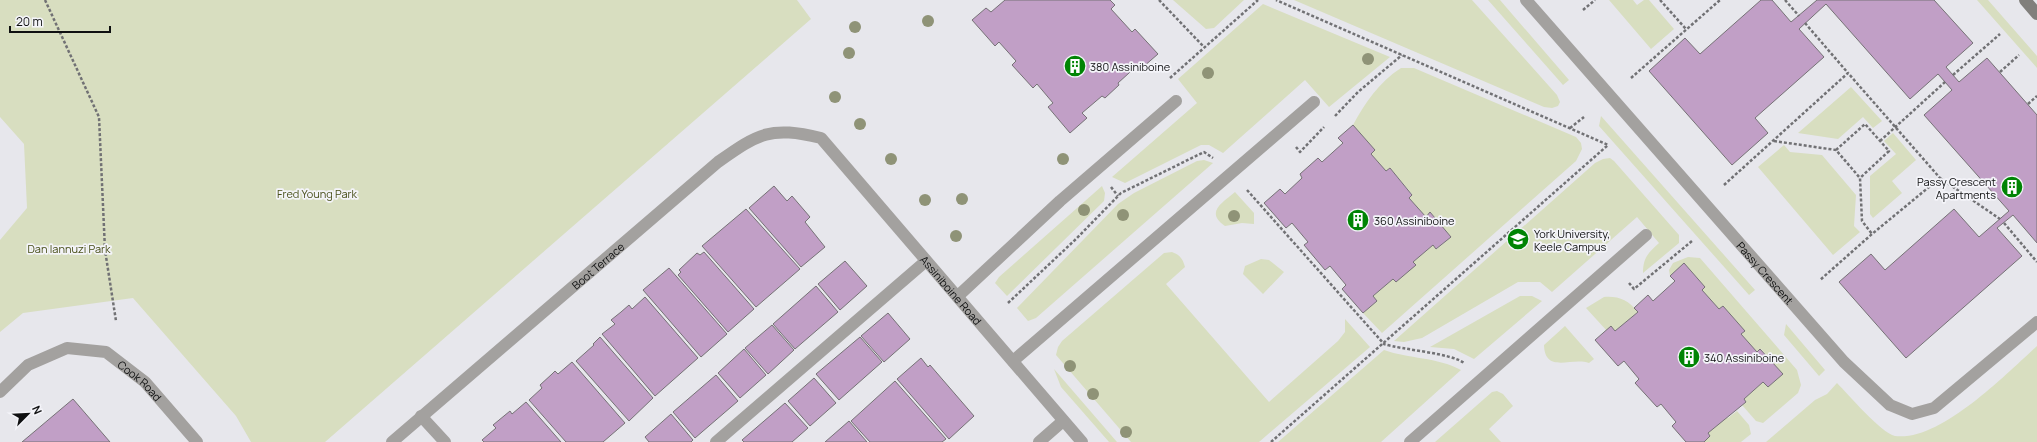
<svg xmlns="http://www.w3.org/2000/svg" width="2037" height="442" font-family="Manrope,sans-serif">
  <rect width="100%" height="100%" fill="#e7e7ec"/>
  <path fill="#d8dec0" d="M0 0H797L811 19 325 442H251L236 416 133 298 23 313 0 332V240L27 208 24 144 0 117Z
    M1173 0H1244L1214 28 1206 29Z
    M1294 0H1472L1557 95 1560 102 1558 106 1552 108 1544 107Z
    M1488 0H1500L1569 80 1563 85Z
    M1609 0H1633L1637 5 1644 0H1649L1674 29 1651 49Z
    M1977 0H1988L2037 56V68Z
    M1263 4 1390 57 1329 107 1305 80 1223 153 1209 145H1201L1125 183 1112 177 1197 103 1178 79Z
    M1401 68H1414L1576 137 1581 143 1582 149 1576 161 1382 333 1363 313 1377 301 1373 296 1393 279 1396 282 1415 265 1413 262 1433 245 1437 249 1451 237 1431 213 1426 217 1409 198 1412 194 1390 168 1386 171 1371 154 1375 150 1353 125C1365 103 1379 82 1401 68Z
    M1851 87 1882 121 1873 128 1863 117 1838 139 1798 133Z
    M1601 116 1755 290 1749 295 1599 126Z
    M1893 133 1916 160 1892 181 1902 193 1873 218 1870 214V176L1896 154 1884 141Z
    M1784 145 1790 152 1822 155 1856 195 1854 226 1860 232 1833 255 1758 167Z
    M1610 158 1614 161 1679 235V243L1643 273C1643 258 1648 253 1659 243L1637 217 1552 292 1540 282H1518L1422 338 1404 342 1394 341 1595 163 1603 159Z
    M1204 160 1213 163 1036 318 1028 321 1017 308 1118 204 1134 193 1197 161Z
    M1102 186 1105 193 1104 201 1007 296 995 283 999 277Z
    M1235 192 1254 213V224L1242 223 1225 226C1205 212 1222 203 1235 192Z
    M1172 252C1180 255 1183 259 1185 267L1166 284 1269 402 1338 341 1345 332V319L1370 347 1259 442H1131L1056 355 1058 347 1062 341 1164 253Z
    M1688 257 1700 258 1797 370 1801 385 1798 393 1763 423 1756 421 1742 405 1746 402 1744 399 1763 382 1768 387 1782 374 1761 349 1757 352 1741 334 1744 330 1723 306 1719 309 1702 290 1705 287 1684 263 1670 276 1669 270 1673 263Z
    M1261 259 1269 260 1284 272 1263 294 1243 274 1245 266Z
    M1520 296H1532L1542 301 1474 359 1454 349 1430 347Z
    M1604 297C1619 296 1628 300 1638 312L1615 331 1611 326 1607 331 1586 308Z
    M1786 324 1825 370 1819 376 1784 335Z
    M1565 326 1594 359 1589 363C1571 357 1545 374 1544 345Z
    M2037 346V442H1766L1815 400 1827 394 1837 383C1848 394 1881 433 1895 436 1940 442 2006 374 2037 346Z
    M1384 350C1409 359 1437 357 1461 370L1381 442H1278Z
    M1054 369 1117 442H1109L1061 387Z
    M1497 391 1503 394 1513 406 1489 429 1501 442H1435L1492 392Z
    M1737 411 1749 425 1751 434 1741 442H1704L1710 436 1708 433 1726 417 1728 418Z"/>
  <path fill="#c19fc6" stroke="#767276" d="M1005 0H1110L1115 5 1111 9 1132 32 1135 29 1158 54 1143 67 1140 63 1118 83 1119 85 1105 98 1102 96 1082 113 1087 118 1070 133 1048 107 1053 103 1037 84 1033 88 1012 65 1016 61 999 42 995 46 972 20 986 8 991 12Z
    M1761 0H1772L1791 22 1817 0H1934L1973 43 1946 67 1959 82 1987 58 2037 115V243L2013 215 1997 228 2022 256 1906 358 1839 282 1871 254 1885 270 1954 209 1979 237 2009 211 1924 115 1952 90 1938 74 1910 99 1826 4 1799 29 1824 57 1755 118 1768 133 1732 165 1649 71 1685 38 1700 54Z
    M1353 125 1375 150 1371 154 1386 171 1390 168 1412 195 1409 198 1426 217 1430 212 1451 237 1436 249 1433 245 1413 262 1416 265 1396 282 1393 279 1373 296 1377 301 1363 313 1342 289 1346 285 1330 266 1325 270 1304 245 1308 242 1292 223 1286 228 1264 203 1280 189 1285 194 1302 178 1300 174 1318 158 1322 162 1343 143 1338 138Z
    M774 186 787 201 792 196 810 217 805 222 825 247 801 267 749 208Z
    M746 209 800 269 756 307 702 246Z
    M704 252 754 309 728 332 678 275 681 272 679 270 697 253 700 255Z
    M845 261 867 286 840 310 818 284Z
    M1684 263 1705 287 1702 290 1719 309 1723 306 1745 331 1741 334 1757 352 1760 349 1783 374 1768 387 1763 382 1744 399 1746 402 1708 433 1710 436 1704 442H1686L1672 426 1676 422 1661 404 1657 407 1635 383 1639 379 1624 361 1618 366 1595 340 1611 326 1615 331 1638 312 1634 308 1648 295 1653 301 1675 281 1670 276Z
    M669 268 727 334 701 357 643 290Z
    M816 286 838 312 795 349 773 324Z
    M645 297 698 358 655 396 602 334 615 324 611 320 621 312 629 305 632 309Z
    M888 313 910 339 884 362 861 336Z
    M772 325 794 350 768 374 745 348Z
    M600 337 653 398 629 421 576 361 594 345 593 344Z
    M860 337 882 362 839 400 816 374Z
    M744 349 766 375 740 398 718 373Z
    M921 358 928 367 930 365 974 416 949 439 897 379Z
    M572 362 625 423 603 442H566L529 400 542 388 540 385 552 374 555 371 558 374Z
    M716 375 738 401 695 438 673 412Z
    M814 378 836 403 810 426 788 401Z
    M895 381 946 439 942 442H870L851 421Z
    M73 399 110 442H22Z
    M526 402 561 442H484L482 440 496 428 493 425 510 411 512 414Z
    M785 403 808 428 792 442H744L742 440Z
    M671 414 693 440 691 442H649L645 437Z
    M849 421 867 442H825Z"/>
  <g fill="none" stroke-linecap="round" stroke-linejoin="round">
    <path stroke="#717174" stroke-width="2.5" stroke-dasharray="3 2" stroke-linecap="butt" d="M45 0 99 117 105 250 116 321
      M1159 0 1204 47
      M1660 0 1686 29
      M1785 0 1799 16
      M1583 10 1595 0
      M1805 23 1848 73
      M2000 72 2019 55
      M1953 75 2000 34
      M1170 78 1258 0
      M1631 78 1720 0
      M2028 104 2037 96
      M1335 116 1358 92 1402 55
      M1570 128 1584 117
      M1774 141 1836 150 1860 178 1862 221 1872 234
      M1880 141 1945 82
      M1296 147 1300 152 1324 127
      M1836 150 1865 124 1889 151 1860 178
      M1940 178 2000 219
      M1724 185 1848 73 1940 178 1872 234 1820 280
      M1111 187 1118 196
      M1247 190 1384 344C1403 350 1451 353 1464 363
      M2004 223 2037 262
      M1629 283 1634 289 1692 241
      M1008 303 1076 239 1121 193 1204 152 1213 158
      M1271 442 1608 145 1276 0"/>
    <path stroke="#a3a19f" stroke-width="12" d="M958 296 1060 201 1176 101
      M1013 361 1314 102
      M421 416 445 442
      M716 442 926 261
      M1410 442 1646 235"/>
    <g stroke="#a3a19f" stroke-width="12">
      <path id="s1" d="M1526 0 1844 362 1890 405 1912 414 1934 408 2037 322"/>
      <path id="s2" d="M0 392 28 365 67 348 106 352 145 382 197 442"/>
      <path id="s3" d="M392 442 718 162C759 133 770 126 821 138L1082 442"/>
      <path d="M1039 442 1063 421"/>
    </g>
    <path stroke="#817f7c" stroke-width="12" d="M2025 0 2037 14"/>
  </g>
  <g fill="#8f9377">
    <circle cx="928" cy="21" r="6"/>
    <circle cx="855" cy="27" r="6"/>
    <circle cx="849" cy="53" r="6"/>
    <circle cx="1368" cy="59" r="6"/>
    <circle cx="1208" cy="73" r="6"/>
    <circle cx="835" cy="97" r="6"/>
    <circle cx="860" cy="124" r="6"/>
    <circle cx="891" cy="159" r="6"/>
    <circle cx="1063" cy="159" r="6"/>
    <circle cx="962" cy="199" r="6"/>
    <circle cx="925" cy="200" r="6"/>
    <circle cx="1084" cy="210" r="6"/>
    <circle cx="1123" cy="215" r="6"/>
    <circle cx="1234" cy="216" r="6"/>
    <circle cx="956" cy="236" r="6"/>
    <circle cx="1070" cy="366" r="6"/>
    <circle cx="1093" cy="394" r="6"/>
    <circle cx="1126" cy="432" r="6"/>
  </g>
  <defs>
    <g id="building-disc" transform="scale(1.15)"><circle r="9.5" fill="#008404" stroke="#f4f4f9"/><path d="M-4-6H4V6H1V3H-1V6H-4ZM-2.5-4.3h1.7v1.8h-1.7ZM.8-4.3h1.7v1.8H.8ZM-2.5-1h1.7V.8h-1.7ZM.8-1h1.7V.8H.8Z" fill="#fff"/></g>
    <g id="university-disc" transform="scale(1.15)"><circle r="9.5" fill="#008404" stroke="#f4f4f9"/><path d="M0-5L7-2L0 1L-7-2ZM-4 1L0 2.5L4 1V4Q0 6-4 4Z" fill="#fff"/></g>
  </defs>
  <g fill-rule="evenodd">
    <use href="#building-disc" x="1075" y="66"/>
    <use href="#building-disc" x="2012" y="187"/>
    <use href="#building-disc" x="1358" y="220"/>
    <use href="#university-disc" x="1518" y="239"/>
    <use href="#building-disc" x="1689" y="357"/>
  </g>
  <g text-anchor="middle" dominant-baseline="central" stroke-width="3.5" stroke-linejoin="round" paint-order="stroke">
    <g font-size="11" fill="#0f1011" stroke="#f4f4f9" text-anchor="start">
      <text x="1090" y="66">380 Assiniboine</text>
      <text x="1996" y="181" text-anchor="end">Passy Crescent<tspan x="1996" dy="13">Apartments</tspan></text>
      <text x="1374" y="220">360 Assiniboine</text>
      <text x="1534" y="233">York University,<tspan x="1534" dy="13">Keele Campus</tspan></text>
      <text x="1704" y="357">340 Assiniboine</text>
    </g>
    <g font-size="11" fill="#474e17" stroke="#f4f4f9">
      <text x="317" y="193">Fred Young Park</text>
      <text x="69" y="248">Dan Iannuzi Park</text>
    </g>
    <g font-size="11" fill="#0f1011" stroke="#f4f4f9">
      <text stroke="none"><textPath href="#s3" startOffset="271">Boot Terrace</textPath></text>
      <text stroke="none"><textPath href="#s1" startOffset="363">Passy Crescent</textPath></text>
      <text stroke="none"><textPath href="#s3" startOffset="741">Assiniboine Road</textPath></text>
      <text stroke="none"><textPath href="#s2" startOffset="165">Cook Road</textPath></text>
    </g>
  </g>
  <g transform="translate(28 414) rotate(66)" stroke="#f4f4f9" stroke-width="3" paint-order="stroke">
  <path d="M0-3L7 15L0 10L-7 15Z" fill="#0f1011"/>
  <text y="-6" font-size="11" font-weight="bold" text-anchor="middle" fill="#0f1011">N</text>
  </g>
  <path d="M10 26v6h100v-6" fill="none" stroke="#0f1011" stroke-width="2"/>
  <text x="16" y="26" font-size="12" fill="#0f1011" stroke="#f4f4f9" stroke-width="3" paint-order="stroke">20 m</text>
</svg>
